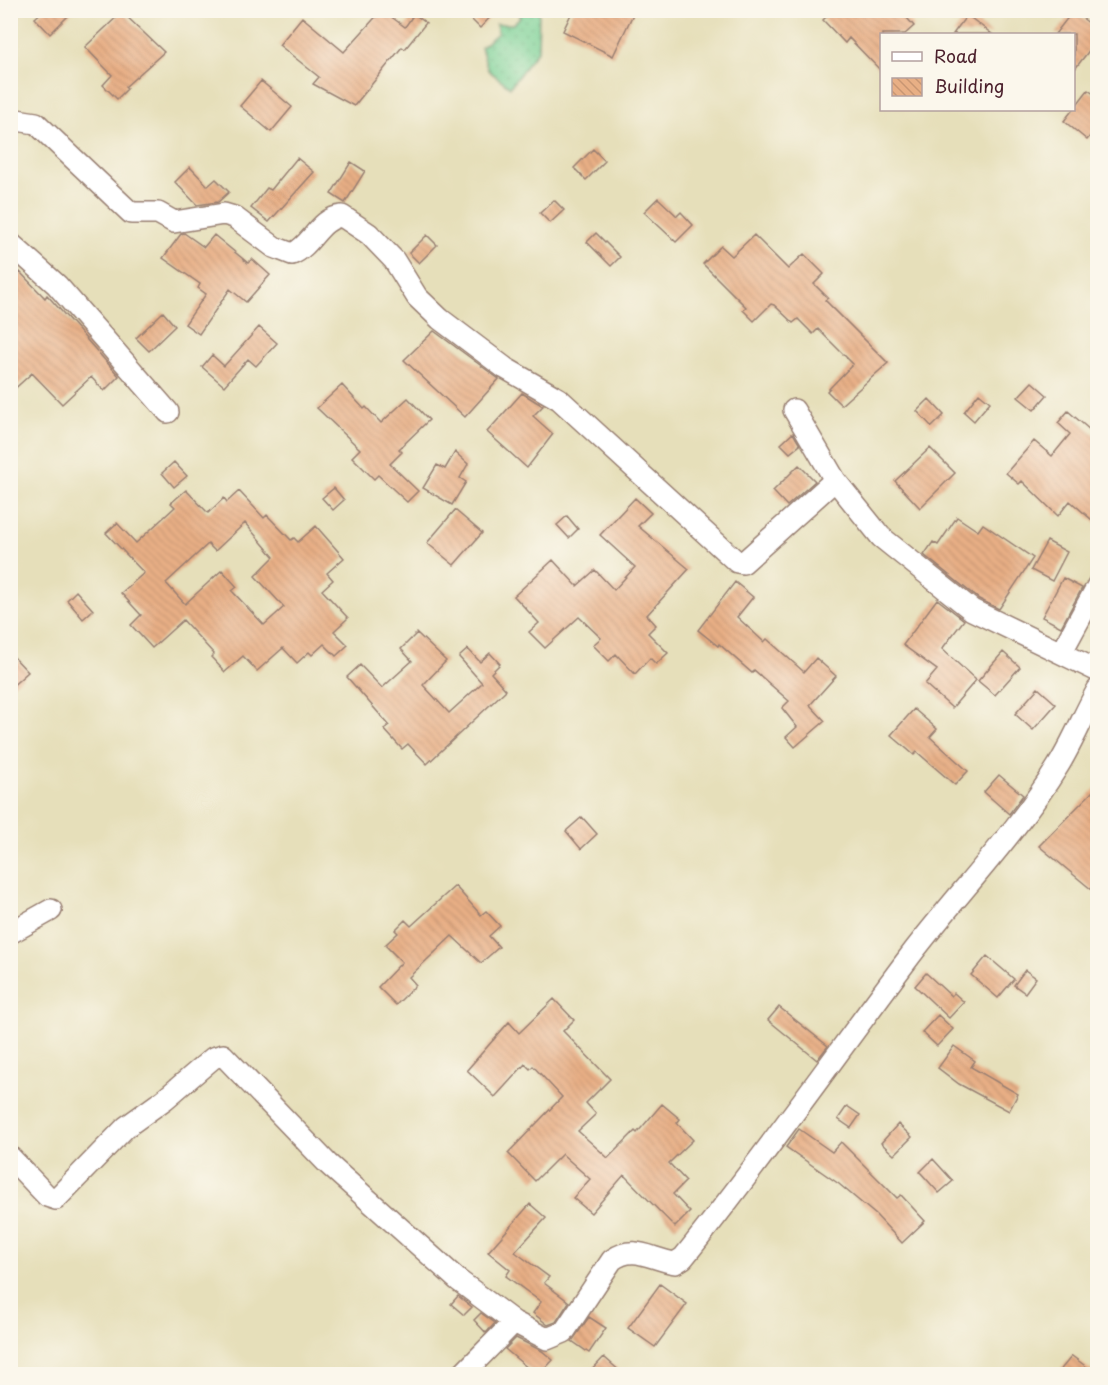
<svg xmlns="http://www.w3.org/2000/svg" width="1108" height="1385" font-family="'Playpen Sans',sans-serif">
  <defs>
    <pattern id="grass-dots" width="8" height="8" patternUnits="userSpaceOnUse" patternTransform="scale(1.5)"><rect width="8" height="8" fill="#7bd196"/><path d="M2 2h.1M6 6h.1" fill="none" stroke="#6cb381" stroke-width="1.8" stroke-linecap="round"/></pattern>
    <pattern id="building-back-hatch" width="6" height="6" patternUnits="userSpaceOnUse" patternTransform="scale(1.5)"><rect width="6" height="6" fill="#e8af85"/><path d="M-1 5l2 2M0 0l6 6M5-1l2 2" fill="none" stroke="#c89673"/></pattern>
  </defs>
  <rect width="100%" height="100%" fill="#fbf7ec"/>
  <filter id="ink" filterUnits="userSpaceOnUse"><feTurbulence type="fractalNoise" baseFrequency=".0167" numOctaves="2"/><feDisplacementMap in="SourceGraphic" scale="12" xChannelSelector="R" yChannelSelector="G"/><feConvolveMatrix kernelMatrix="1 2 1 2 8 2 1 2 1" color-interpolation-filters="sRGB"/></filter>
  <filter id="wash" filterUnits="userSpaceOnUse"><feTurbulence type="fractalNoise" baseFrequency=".008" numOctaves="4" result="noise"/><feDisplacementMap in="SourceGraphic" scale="24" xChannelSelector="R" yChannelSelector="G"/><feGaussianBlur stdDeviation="1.35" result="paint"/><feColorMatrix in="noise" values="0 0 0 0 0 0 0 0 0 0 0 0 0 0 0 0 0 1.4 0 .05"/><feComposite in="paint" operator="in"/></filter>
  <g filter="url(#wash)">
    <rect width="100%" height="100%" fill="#e6dfba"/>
    <path fill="url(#grass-dots)" stroke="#627860" stroke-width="1.5" d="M517 11H539L538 50 510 87 488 70 481 47 498 33 496 24H513L521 16Z"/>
    <g id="blocks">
      <path fill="url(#building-back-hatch)" fill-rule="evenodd" d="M44 10H74L50 34 35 18Z
        M382 10 405 27 414 14 426 23 405 49 402 47 354 106 313 84 319 77 279 45 302 17 344 52Z
        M462 10H497L480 28Z
        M573 10H635L613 56 563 31Z
        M833 10H900L914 26 905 34H882V72L849 38 845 43 823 20Z
        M1073 11 1098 30V39L1074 70V34H1055Z
        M122 12 164 52 125 87 127 89 117 99 103 85 112 75 85 47Z
        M967 15 992 34H953Z
        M261 81 292 107 271 132 240 106Z
        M1088 90 1098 97V126L1087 140 1064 121Z
        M593 149 605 161 586 180 574 168Z
        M297 158 314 172 269 222 251 208 267 188 271 190Z
        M351 162 365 171 345 203 331 194Z
        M190 167 208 186 216 179 229 192 218 202 197 205 175 182Z
        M658 198 677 216 681 212 693 225 676 242 644 212Z
        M554 200 564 210 550 223 540 213Z
        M184 233 204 247 214 235 248 263 252 259 270 275 246 302 230 289 199 334 185 324 206 294 198 288 200 284 163 258 181 234Z
        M596 233 620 257 611 266 587 242Z
        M427 235 437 245 419 263 409 253Z
        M754 235 788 269 804 254 824 274 814 284 828 298 825 300 888 363 841 405 827 391 853 364 818 329 813 334 798 319 793 323 774 305 771 304 754 321 743 310 746 307 703 264 721 246 732 256Z
        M20 272 45 298 47 295 119 376 104 391 91 377 62 404 32 373 10 393V281Z
        M163 312 175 326 149 351 136 338Z
        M259 327 277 343 256 366 248 359 224 386 202 367 212 355 224 366Z
        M434 331 499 379 465 417 404 360Z
        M1032 382 1047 395 1034 410 1018 397Z
        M342 385 364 409 366 407 381 423 408 398 429 420 399 449 402 452 390 464 418 491 407 502 378 475 374 479 352 457 360 449 317 408Z
        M522 393 543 406 533 416 553 434 527 468 487 432Z
        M979 393 990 402 974 421 964 412Z
        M929 399 944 415 932 427 917 411Z
        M1068 411 1098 437V525L1070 501 1058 516 1022 481 1019 484 1006 473 1034 441 1052 456 1070 434 1058 423Z
        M793 433 800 445 790 453 781 444Z
        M930 448 955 473 920 508 895 481Z
        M455 452 468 464 460 478 466 482 452 505 423 488 437 465 445 469Z
        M174 462 187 476 174 487 162 473Z
        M799 465 815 481 787 506 773 491Z
        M334 488 344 500 333 510 322 498Z
        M186 490 208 513 224 498 227 502 239 491 264 518 267 515 291 540 294 538 298 542 316 526 344 558 327 573 333 580 322 590 348 618 334 631 348 645 336 656 324 644 312 655 309 652 297 663 283 648 257 671 243 656 225 672 211 657 214 654 183 620 152 648 131 625 141 615 121 593 144 573 106 533 117 523 136 543 175 507 171 503ZM245 523 274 557 255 576 284 607 264 625 232 591 237 587 222 570 185 604 166 583 208 544 215 551Z
        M635 498 651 513 638 526 689 569 647 615 656 625 648 633 668 653 656 664 650 658 635 674 616 654 609 661 593 645 601 638 579 617 545 648 529 632 539 623 514 596 553 560 577 586 595 570 614 590 635 567 600 535Z
        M455 510 482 533 454 565 427 543Z
        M567 516 578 529 569 538 557 525Z
        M957 517 978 531 983 524 1033 558 999 609 979 599 924 555 933 542 938 545Z
        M1047 541 1067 552 1052 581 1031 570Z
        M1063 578 1082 588 1061 627 1042 617Z
        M735 582 753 597 737 617 764 642 767 639 804 672 816 658 836 676 810 705 825 721 795 747 786 737 797 727 782 708 789 701 754 670 752 673 719 644 718 646 698 630Z
        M76 591 93 610 83 619 67 600Z
        M937 599 964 620 942 649 976 680 952 708 925 684 937 670 903 645Z
        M417 633 446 661 423 685 449 713 482 683 459 657 468 649 480 662 490 653 500 664 491 673 506 690 427 764 408 744 402 749 384 729 389 725 347 677 360 665 382 688 412 661 401 649Z
        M1003 652 1020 667 995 695 978 681Z
        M10 653 28 672 10 688Z
        M1038 688 1056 704 1033 730 1015 714Z
        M914 709 937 729 930 737 968 771 955 785 917 752 914 755 891 735Z
        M999 775 1023 795 1009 814 984 792Z
        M1098 786V895L1039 846Z
        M582 817 597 834 581 849 566 831Z
        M455 886 481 915 486 911 500 926 489 936 499 947 481 963 452 936 409 977 416 985 396 1005 378 987 402 962 385 945 398 933 395 930 405 920 411 926Z
        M987 956 1014 979 998 998 971 975Z
        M1025 970 1036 978 1025 993 1014 985Z
        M926 973 951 996 954 993 964 1002 949 1018 915 986Z
        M554 999 574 1020 563 1031 610 1079 586 1103 596 1114 578 1131 608 1158 635 1131 637 1133 662 1104 680 1119 677 1123 693 1140 669 1163 686 1181 673 1194 690 1212 675 1227 624 1175 591 1213 573 1198 590 1179 562 1154 535 1181 508 1153 562 1097 533 1066 530 1069 525 1064 495 1097 467 1070 509 1022 519 1033Z
        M779 1007 828 1046 817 1060 768 1020Z
        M938 1015 953 1029 937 1046 922 1032Z
        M954 1046 975 1061 971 1067 1018 1094 1009 1111 959 1084 938 1068Z
        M847 1106 860 1115 851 1128 838 1119Z
        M898 1124 912 1137 894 1155 881 1143Z
        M799 1129 832 1152 841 1142 897 1198 901 1195 925 1221 902 1243 876 1215 839 1184 786 1147Z
        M933 1159 953 1181 939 1193 920 1172Z
        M530 1204 546 1218 515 1252 549 1277 544 1283 569 1302 556 1322 548 1325 533 1313 541 1302 506 1276 510 1270 488 1252Z
        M660 1284 687 1304 655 1347 628 1328Z
        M458 1296 472 1307 464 1315 451 1304Z
        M481 1313 495 1323 486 1333 474 1320Z
        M589 1317 606 1328 589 1353 572 1341Z
        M516 1338 542 1351 553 1360 540 1374H535L505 1349Z
        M1072 1356 1096 1374H1057Z
        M604 1357 623 1374H588Z"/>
    </g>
  </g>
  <g filter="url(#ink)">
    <use href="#blocks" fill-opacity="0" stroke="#987f72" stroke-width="1.5"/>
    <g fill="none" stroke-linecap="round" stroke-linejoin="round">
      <g stroke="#987f72" stroke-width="24">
        <path id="street" d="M10 119 36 123 131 213H158L174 222 224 214 234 217 274 247 292 254C312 246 319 218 342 216L369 234 394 260 417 297 440 319 505 368 559 399 737 562 743 563 835 480
          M10 243 57 285 168 412
          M794 410 835 480 881 537 972 610 1098 671
          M1061 653 1098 585
          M10 933 51 910
          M10 1157 47 1196 56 1199 126 1127 165 1099 213 1058 223 1055 328 1164 458 1280 514 1322 547 1339 564 1332 612 1260C634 1244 650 1259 675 1263L683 1258C762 1160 834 1057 910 956 958 893 1016 834 1058 766 1073 742 1084 714 1098 689
          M463 1374 514 1322"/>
      </g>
      <use href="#street" stroke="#fff" stroke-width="21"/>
    </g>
  </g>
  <rect width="1108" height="1385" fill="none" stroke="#fbf7ec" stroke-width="36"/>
  <rect x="880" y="33" width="195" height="78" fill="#fbf7ec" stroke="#b4a19f" stroke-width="1.5"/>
  <rect x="892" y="52" width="30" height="9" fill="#ffffff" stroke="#b4a19f" stroke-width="1.5"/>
  <text x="934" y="63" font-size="18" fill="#4a1f2b">Road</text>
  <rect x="892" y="78" width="30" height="18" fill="url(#building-back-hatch)" stroke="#b4a19f" stroke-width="1.5"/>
  <text x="934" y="93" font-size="18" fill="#4a1f2b">Building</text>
</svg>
